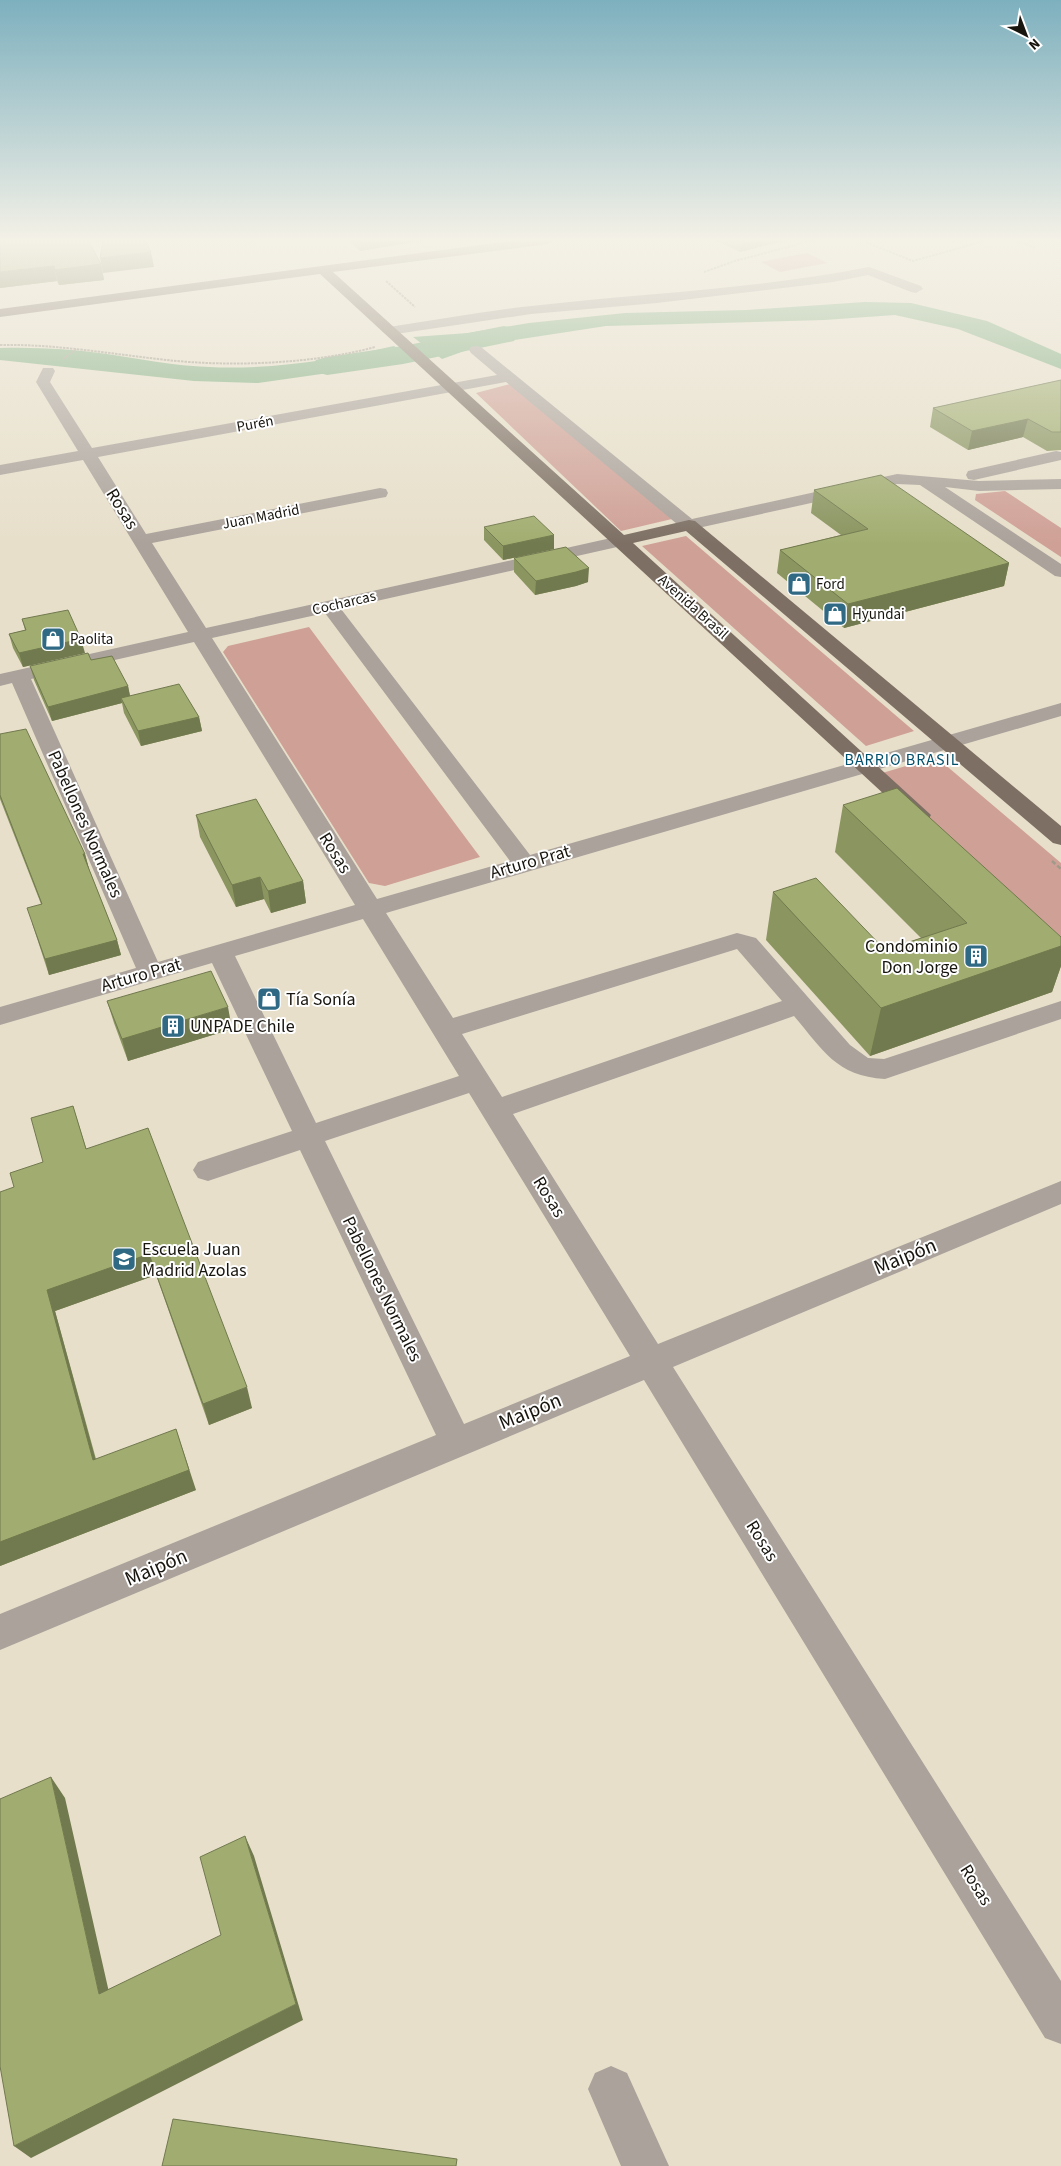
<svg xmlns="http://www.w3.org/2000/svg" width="1061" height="2166" font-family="'Source Sans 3',sans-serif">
  <rect width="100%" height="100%" fill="#e7dfca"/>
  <path fill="#cfa096" d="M807 253 827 263 780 272 761 262Z
    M510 384 672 519 621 531 476 393Z
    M1005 491 1061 528V557L975 500 976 494Z
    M686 536 914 731 866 746 642 546Z
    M309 627 480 857 385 886 369 883 223 652 228 646Z
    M936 757 1061 863V937L879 774Z"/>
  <path fill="#7cab7e" d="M865 302 911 303 987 321 1061 354V369L958 329 895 315 824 320 606 326 481 345 442 359 413 337 468 333 529 323 625 313 747 310Z
    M394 346 413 361 258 383 194 381 0 360V348C35 347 72 349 107 354 141 359 174 366 209 367 270 370 334 360 394 346Z"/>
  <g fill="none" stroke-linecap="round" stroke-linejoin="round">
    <path fill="#7cab7e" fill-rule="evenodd" d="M504 326 514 329 518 335 514 341 403 364 327 375 316 372 312 366 316 360 327 357 403 346Z"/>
    <path stroke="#a09a8a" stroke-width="2" stroke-dasharray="2.5 1" stroke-linecap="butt" d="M860 240 913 261 988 240
      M1013 240 1036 248
      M1025 244 1036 240
      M704 272 735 261 814 240
      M386 281 415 307
      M0 345C56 344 111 354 167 360 230 367 313 364 375 347
      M63 359 76 349"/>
    <path stroke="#a09a8a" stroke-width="2.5" stroke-dasharray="4.5 2.5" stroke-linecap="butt" d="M1052 861 1061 869"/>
    <path fill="#aaa29b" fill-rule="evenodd" d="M869 267 921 286 923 289 916 293 911 292 868 275 833 282 657 303 531 314 389 335 382 331 389 327C436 320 484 311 531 306 644 293 758 289 869 267Z
      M476 346 481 347 692 519 897 474 979 481 1061 479V489L979 491 945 487 1061 564V577L1055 576 920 485 897 484 689 530 683 529 506 382 98 457 146 534 380 488 386 489 388 493 386 497 380 498 152 543 206 628 620 536 626 537 629 541 626 545 341 609 530 855 1061 703V716L386 913 453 1018 737 933 756 938 850 1045 868 1058 884 1059 1061 1001V1019L885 1079C836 1076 823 1050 794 1016L513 1114 658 1344 1061 1181V1204L673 1367 1061 1981V2044L1045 2038 644 1380 0 1650V1614L436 1435 300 1150 208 1181 198 1178 193 1170 198 1162 292 1131 212 963 0 1025V1007L136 968 12 683 0 686V674L188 632 83 460 0 475V465L78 451 36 382 43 368H53L55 371 50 382 92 448 497 375 471 353 469 350 471 347ZM325 613 510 861 377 899 212 638ZM194 642 355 905 158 962 31 679ZM363 919 459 1076 316 1123 235 956ZM737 949 782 1001 502 1097 462 1034ZM469 1093 630 1356 464 1424 325 1141Z
      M1056 451 1061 452V460L974 480 968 479 966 475 968 471Z
      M611 2066 627 2073 669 2166H621L588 2089 595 2073Z"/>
    <path fill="#7d6f63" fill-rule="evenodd" d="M517 240H554L548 244 333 272 624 535 689 520 695 521 1061 826V845L1053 843 686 531 633 543 931 815 928 820 920 822 912 820 320 274 0 317V309Z"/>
  </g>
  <path fill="#8a9560" d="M0 240 101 264 104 280 59 285 57 281 0 288Z
    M348 240H426L360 251Z
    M714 240H787L740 252Z
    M1061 380V450L1047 451 1023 437 968 450 930 427 933 408Z
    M814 490 1009 563 1004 586 844 628 777 573 780 550 841 535 811 513Z
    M484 527 554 535V549L503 560 484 540Z
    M514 558 588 582 576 586 535 595 514 572Z
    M22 619 85 653 23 667 13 648 9 634 25 630Z
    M91 660 128 686 130 696 199 717 202 731 141 746 124 713 122 703 52 721 34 680 30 666Z
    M0 734 85 854 89 869 117 940 121 955 49 975 32 923 41 904 0 799Z
    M843 805 1061 937V966L1052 992 870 1056 766 940 773 892 885 950 921 938 835 852Z
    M196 815 303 881 306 903 271 913 264 899 236 907 200 837Z
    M107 1001 232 1029 128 1061 114 1023Z
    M73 1106 86 1148 252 1408 209 1425 156 1275 55 1311 96 1459 196 1490 0 1566 14 1187 43 1162Z"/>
  <path fill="#71794e" d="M360 240H426L360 251Z
    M742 240H787L740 252Z
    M151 252 154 267 103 273 100 258Z
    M101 264 104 280 59 285 55 270Z
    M54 266 57 281 0 288V272Z
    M1028 419 1023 437 968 450 972 431Z
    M554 535V549L503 560V546Z
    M1009 563 1004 586 844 628 848 604Z
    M589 568 588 582 576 586 535 595 536 581Z
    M81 639 85 653 23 667 19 653Z
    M128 686 131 701 121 698 122 703 52 721 48 707Z
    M199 717 202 731 141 746 138 731Z
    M83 854H85L89 869H87Z
    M260 877 264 899 236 907 232 885Z
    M303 881 306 903 271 913 268 891Z
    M117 940 121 955 49 975 45 959Z
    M1061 946V966L1052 992 870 1056 881 1008Z
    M228 1007 232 1029 128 1061 122 1039Z
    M149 1254 156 1275 55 1311 101 1480 93 1460 47 1290Z
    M247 1387 252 1408 209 1425 203 1404Z
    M176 1429 196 1490 0 1566V1542Z
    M51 1777 65 1798 113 2010 99 1994Z
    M245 1836 254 1856 303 2020 31 2158 14 2146 296 2004Z"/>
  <path fill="#a1ad70" stroke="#71794e" d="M0 240H88L101 264 55 270 54 266 0 272Z
    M103 240H145L151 252 100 258Z
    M1061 380V432H1052L1028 419 972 431 933 408Z
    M881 475 1009 563 848 604 780 550 868 529 814 490Z
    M534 516 554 535 503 546 484 527Z
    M566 547 589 568 576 572 536 581 514 558Z
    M68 610 81 639 19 653 9 634 26 630 22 619Z
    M88 653 91 660 112 656 128 686 48 707 30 666Z
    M179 684 199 717 138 731 121 698Z
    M26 729 85 854H83L117 940 45 959 27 908 42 904 0 795V734Z
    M897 788 1061 937V946L881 1008 773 892 816 878 885 950 967 923 843 805Z
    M256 799 303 881 268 891 260 877 232 885 196 815Z
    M211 971 228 1007 122 1039 107 1001Z
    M73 1106 86 1149 148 1128 247 1387 203 1404 149 1254 47 1290 93 1460 176 1429 189 1470 0 1542V1192L14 1187 10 1173 43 1162 31 1118Z
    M51 1777 99 1994 221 1935 200 1857 245 1836 296 2004 14 2146 0 2066V1799Z
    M173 2119 457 2159 456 2166H162Z"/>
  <linearGradient id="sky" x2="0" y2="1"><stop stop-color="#7db0be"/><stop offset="0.44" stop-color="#f4f1e7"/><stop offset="1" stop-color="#f4f1e7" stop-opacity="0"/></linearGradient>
  <rect width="1061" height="544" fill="url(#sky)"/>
  <defs>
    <g id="shop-square" transform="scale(1.25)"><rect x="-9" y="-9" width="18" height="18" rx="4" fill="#306983" stroke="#fff"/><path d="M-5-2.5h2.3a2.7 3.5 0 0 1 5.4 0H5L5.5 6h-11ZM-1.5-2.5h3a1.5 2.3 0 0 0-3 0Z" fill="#fff"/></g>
    <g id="building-square" transform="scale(1.25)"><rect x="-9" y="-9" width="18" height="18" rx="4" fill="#306983" stroke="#fff"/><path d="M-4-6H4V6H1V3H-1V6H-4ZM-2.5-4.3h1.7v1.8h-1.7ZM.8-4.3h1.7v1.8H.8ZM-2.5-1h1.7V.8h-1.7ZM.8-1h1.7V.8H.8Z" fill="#fff"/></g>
    <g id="school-square" transform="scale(1.25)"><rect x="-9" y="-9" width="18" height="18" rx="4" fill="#306983" stroke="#fff"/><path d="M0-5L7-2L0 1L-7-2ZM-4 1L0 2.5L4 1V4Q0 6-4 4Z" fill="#fff"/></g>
  </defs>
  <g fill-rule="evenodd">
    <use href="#shop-square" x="799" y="584"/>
    <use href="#shop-square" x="835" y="614"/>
    <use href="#shop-square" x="53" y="639"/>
    <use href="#building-square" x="976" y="956"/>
    <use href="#shop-square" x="269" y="999"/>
    <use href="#building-square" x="173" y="1026"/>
    <use href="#school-square" x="124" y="1259"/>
  </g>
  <g text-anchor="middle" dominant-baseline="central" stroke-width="4" stroke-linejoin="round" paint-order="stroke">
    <g font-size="15" fill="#18150e" stroke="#fff">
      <text transform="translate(255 424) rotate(-10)">Purén</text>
      <text transform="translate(261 517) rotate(-11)">Juan Madrid</text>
      <text transform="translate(344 603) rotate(-13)">Cocharcas</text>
      <text transform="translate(693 607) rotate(42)">Avenida Brasil</text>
    </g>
    <g font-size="15" fill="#18150e" stroke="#fff" text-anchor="start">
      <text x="816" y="584">Ford</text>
      <text x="852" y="614">Hyundai</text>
      <text x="70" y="639">Paolita</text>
    </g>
    <g font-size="16" letter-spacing="1" fill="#004f6b" stroke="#fff">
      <text x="902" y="760">BARRIO BRASIL</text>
    </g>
    <g font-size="18" fill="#18150e" stroke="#fff">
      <text transform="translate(122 509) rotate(58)">Rosas</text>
      <text transform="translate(85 824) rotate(66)">Pabellones Normales</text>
      <text transform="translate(335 853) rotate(58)">Rosas</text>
      <text transform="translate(530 862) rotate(-16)">Arturo Prat</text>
      <text transform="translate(141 975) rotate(-16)">Arturo Prat</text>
      <text transform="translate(549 1197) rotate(58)">Rosas</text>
      <text transform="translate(382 1289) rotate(64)">Pabellones Normales</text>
      <text transform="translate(762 1541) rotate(58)">Rosas</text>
      <text transform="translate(976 1885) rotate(58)">Rosas</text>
    </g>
    <g font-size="18" fill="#18150e" stroke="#fff" text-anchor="start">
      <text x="958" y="946" text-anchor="end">Condominio<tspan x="958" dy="21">Don Jorge</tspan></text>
      <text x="286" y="999">Tía Sonía</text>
      <text x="190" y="1026">UNPADE Chile</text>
      <text x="142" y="1249">Escuela Juan<tspan x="142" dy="21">Madrid Azolas</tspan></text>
    </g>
    <g font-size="21" fill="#18150e" stroke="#fff">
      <text transform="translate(905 1256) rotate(-22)">Maipón</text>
      <text transform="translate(530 1411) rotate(-22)">Maipón</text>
      <text transform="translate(156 1567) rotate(-23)">Maipón</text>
    </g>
  </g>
  <g transform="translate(1026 35) rotate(138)" stroke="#ffffff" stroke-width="4" paint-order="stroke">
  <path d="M0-4L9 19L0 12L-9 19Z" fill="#18150e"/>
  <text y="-8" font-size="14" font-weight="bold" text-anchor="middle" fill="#18150e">N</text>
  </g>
</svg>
